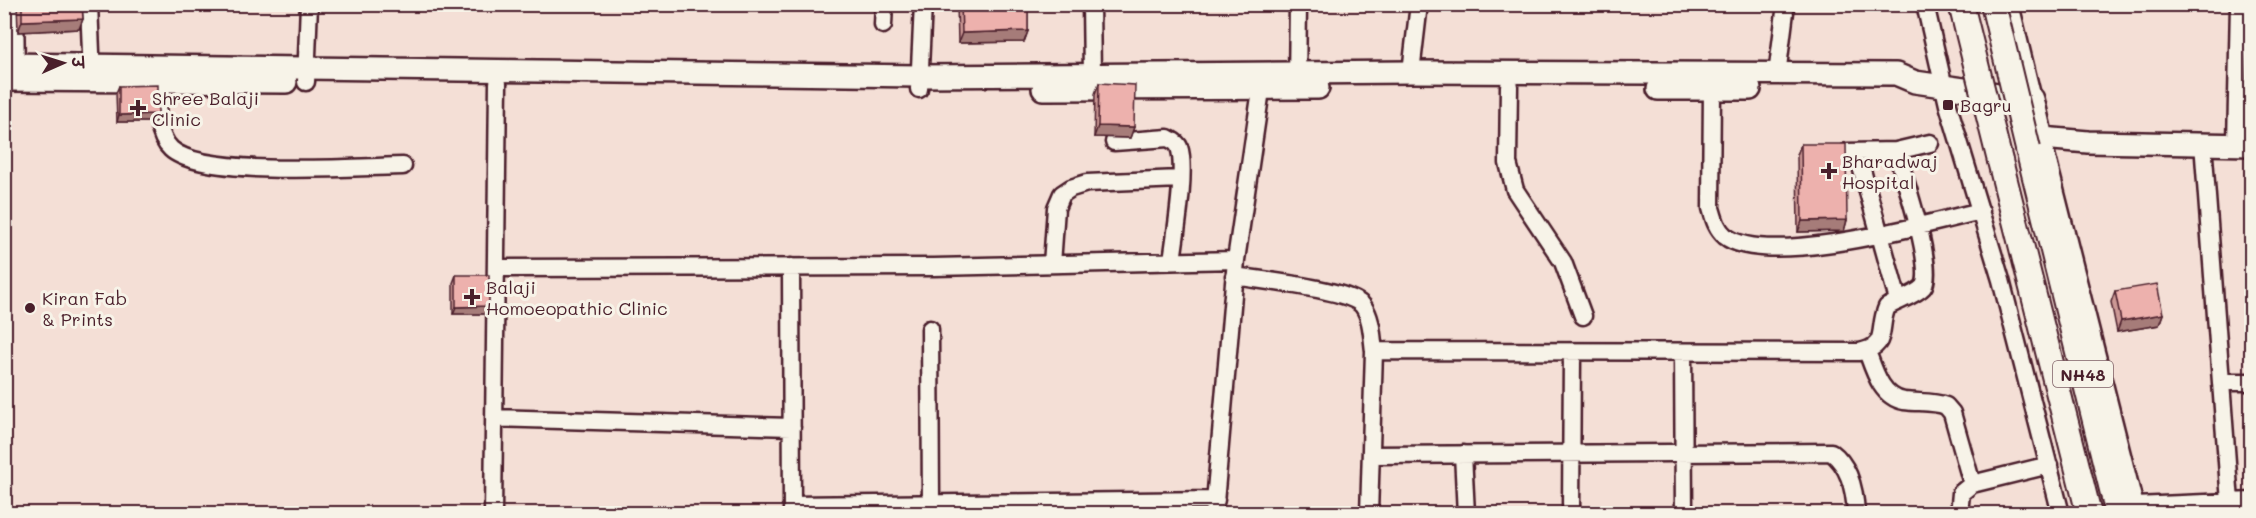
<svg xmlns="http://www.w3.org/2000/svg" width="2256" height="518" font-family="Mali,'Playpen Sans Deva',sans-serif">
  <rect width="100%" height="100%" fill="#f4dfd6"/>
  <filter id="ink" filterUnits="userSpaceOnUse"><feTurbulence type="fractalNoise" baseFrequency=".0167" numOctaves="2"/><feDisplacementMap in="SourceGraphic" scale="12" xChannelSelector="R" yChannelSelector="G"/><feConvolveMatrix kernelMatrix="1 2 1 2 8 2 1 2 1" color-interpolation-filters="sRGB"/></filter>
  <g filter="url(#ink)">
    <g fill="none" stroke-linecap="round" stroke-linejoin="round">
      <g stroke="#4a1f2b" stroke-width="21">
        <path id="minor" d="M15 4 16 76
          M89 4 92 76
          M1091 4 1092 75
          M1925 4 1948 105 2001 280 2061 514
          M2010 4 2033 99
          M883 25 884 4
          M1411 72 1419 4
          M1777 75 1786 4
          M306 82 309 4
          M1297 85 1298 4
          M1509 86 1508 163 1515 190 1563 262 1583 316
          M919 89 923 4
          M1712 90 1711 208C1714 218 1716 228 1725 236 1766 269 1930 223 1981 211
          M157 92C157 111 157 136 171 149 202 178 357 167 403 166
          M2042 138 2137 514
          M1114 142 1168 138C1173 141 1177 142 1179 147 1187 168 1175 237 1172 261
          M2203 143 2230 502
          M2236 144 2239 4
          M1847 152 1896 151 1930 143
          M1857 152 1898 300
          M1052 264 1056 208 1062 194 1071 188 1087 183 1180 179
          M791 267 792 514
          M496 268 934 267 1236 260
          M1234 276C1258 280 1351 289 1363 306 1372 318 1372 337 1374 351
          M930 329 931 503
          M1867 351C1874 370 1881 397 1904 401 1919 403 1933 401 1946 406L1952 413 1972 484
          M1683 353 1684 514
          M2221 382H2252
          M494 418 792 427
          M1463 454 1466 514
          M1371 455 1831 452C1850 466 1855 490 1856 514
          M792 505 1216 500
          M2135 506 2252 501
          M493 514 498 83
          M1214 514 1236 260 1261 90
          M1369 514 1374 351 1859 352C1890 346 1877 329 1887 307 1896 301 1916 295 1923 287 1936 271 1903 173 1896 151
          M1571 514 1572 353
          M1959 514 1961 493 1972 484 2049 465"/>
      </g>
      <g stroke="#4a1f2b" stroke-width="26">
        <path id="major" d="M4 64 919 76 1411 72 1896 74 1915 82 2033 99 2042 138 2088 142 2252 145
          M4 80 286 82
          M1043 89 1318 88
          M1658 89H1750"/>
      </g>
      <g stroke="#4a1f2b" stroke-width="28">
        <path id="highway" d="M2028 149 2118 514
          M2000 161 2089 514"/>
      </g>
      <use href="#minor" stroke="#f7f3e8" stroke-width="16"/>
      <use href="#major" stroke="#f7f3e8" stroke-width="21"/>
      <use href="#highway" stroke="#f7f3e8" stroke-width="24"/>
      <g stroke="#4a1f2b" stroke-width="28" stroke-linecap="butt">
        <path id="highway-bridge" d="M1961 4 2000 161
          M1993 4 2028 149"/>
      </g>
      <use href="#highway-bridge" stroke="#f7f3e8" stroke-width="24"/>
    </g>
    <path fill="#cc9895" stroke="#4a1f2b" stroke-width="1.5" d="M17 4H82L83 19 79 29 18 32Z
      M957 4H1028V31L1024 42 958 43Z
      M1099 83 1134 127 1130 138 1094 137 1095 94Z
      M119 86 158 114 155 122H117L116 93Z
      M1801 144 1847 220 1844 231 1798 232 1797 155Z
      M456 275 486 314H453V283Z
      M2115 291 2163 314 2159 325 2117 332 2111 302Z"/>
    <path fill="#a67c79" stroke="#4a1f2b" stroke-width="1.5" d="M83 19 79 29 18 32 22 21Z
      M1028 31 1024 42 958 43 962 33Z
      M158 114 155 122H117L119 115Z
      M1098 126 1134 127 1130 138 1094 137Z
      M1847 220 1844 231 1798 232 1802 221Z
      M489 306 486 314H453L456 307Z
      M2163 314 2159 325 2117 332 2121 321Z"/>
    <path fill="#edb1ad" stroke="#4a1f2b" stroke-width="1.5" d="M22 4H82L83 19 22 21Z
      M961 4H1028V31L962 33Z
      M1099 83 1135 85 1134 127 1098 126Z
      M158 85V114L119 115V86Z
      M1801 144H1846L1847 220 1802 221Z
      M456 275H489V306L456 307Z
      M2157 284 2163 314 2121 321 2115 291Z"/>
  </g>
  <g fill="#4a1f2b" stroke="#f7f3e8" stroke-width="2">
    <rect x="1942" y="99" width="12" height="12" rx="3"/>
    <path d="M135 99h6v6h6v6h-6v6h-6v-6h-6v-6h6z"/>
    <path d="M1826 162h6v6h6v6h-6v6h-6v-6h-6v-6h6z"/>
    <path d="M469 288h6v6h6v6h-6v6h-6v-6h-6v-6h6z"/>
    <circle cx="30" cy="308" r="6"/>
  </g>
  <g text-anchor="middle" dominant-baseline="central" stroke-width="6" stroke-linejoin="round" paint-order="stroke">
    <rect fill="#f7f3e8" stroke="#7e5f64" stroke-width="1.5" x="2053" y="361" width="60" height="26" rx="4.5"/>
    <g font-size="16" font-weight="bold" fill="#4a1f2b">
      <text x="2083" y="374">NH48</text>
    </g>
    <g font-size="18" fill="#4a1f2b" stroke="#f7f3e8" text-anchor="start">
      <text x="152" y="98">Shree Balaji<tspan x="152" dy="21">Clinic</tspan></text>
      <text x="1960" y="105">Bagru</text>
      <text x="1842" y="161">Bharadwaj<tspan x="1842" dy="21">Hospital</tspan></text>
      <text x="486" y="287">Balaji<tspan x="486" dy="21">Homoeopathic Clinic</tspan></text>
      <text x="42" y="298">Kiran Fab<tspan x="42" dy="21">&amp; Prints</tspan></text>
    </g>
  </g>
  <rect width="2256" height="518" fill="none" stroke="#f7f3e8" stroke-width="24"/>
  <rect x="12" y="12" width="2232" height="494" fill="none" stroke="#4a1f2b" stroke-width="2" filter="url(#ink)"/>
  <g transform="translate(63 63) rotate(87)" stroke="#f7f3e8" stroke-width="4.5" paint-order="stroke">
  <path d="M0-4.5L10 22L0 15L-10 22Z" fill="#4a1f2b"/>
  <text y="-9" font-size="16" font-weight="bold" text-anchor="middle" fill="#4a1f2b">उ</text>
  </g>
</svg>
